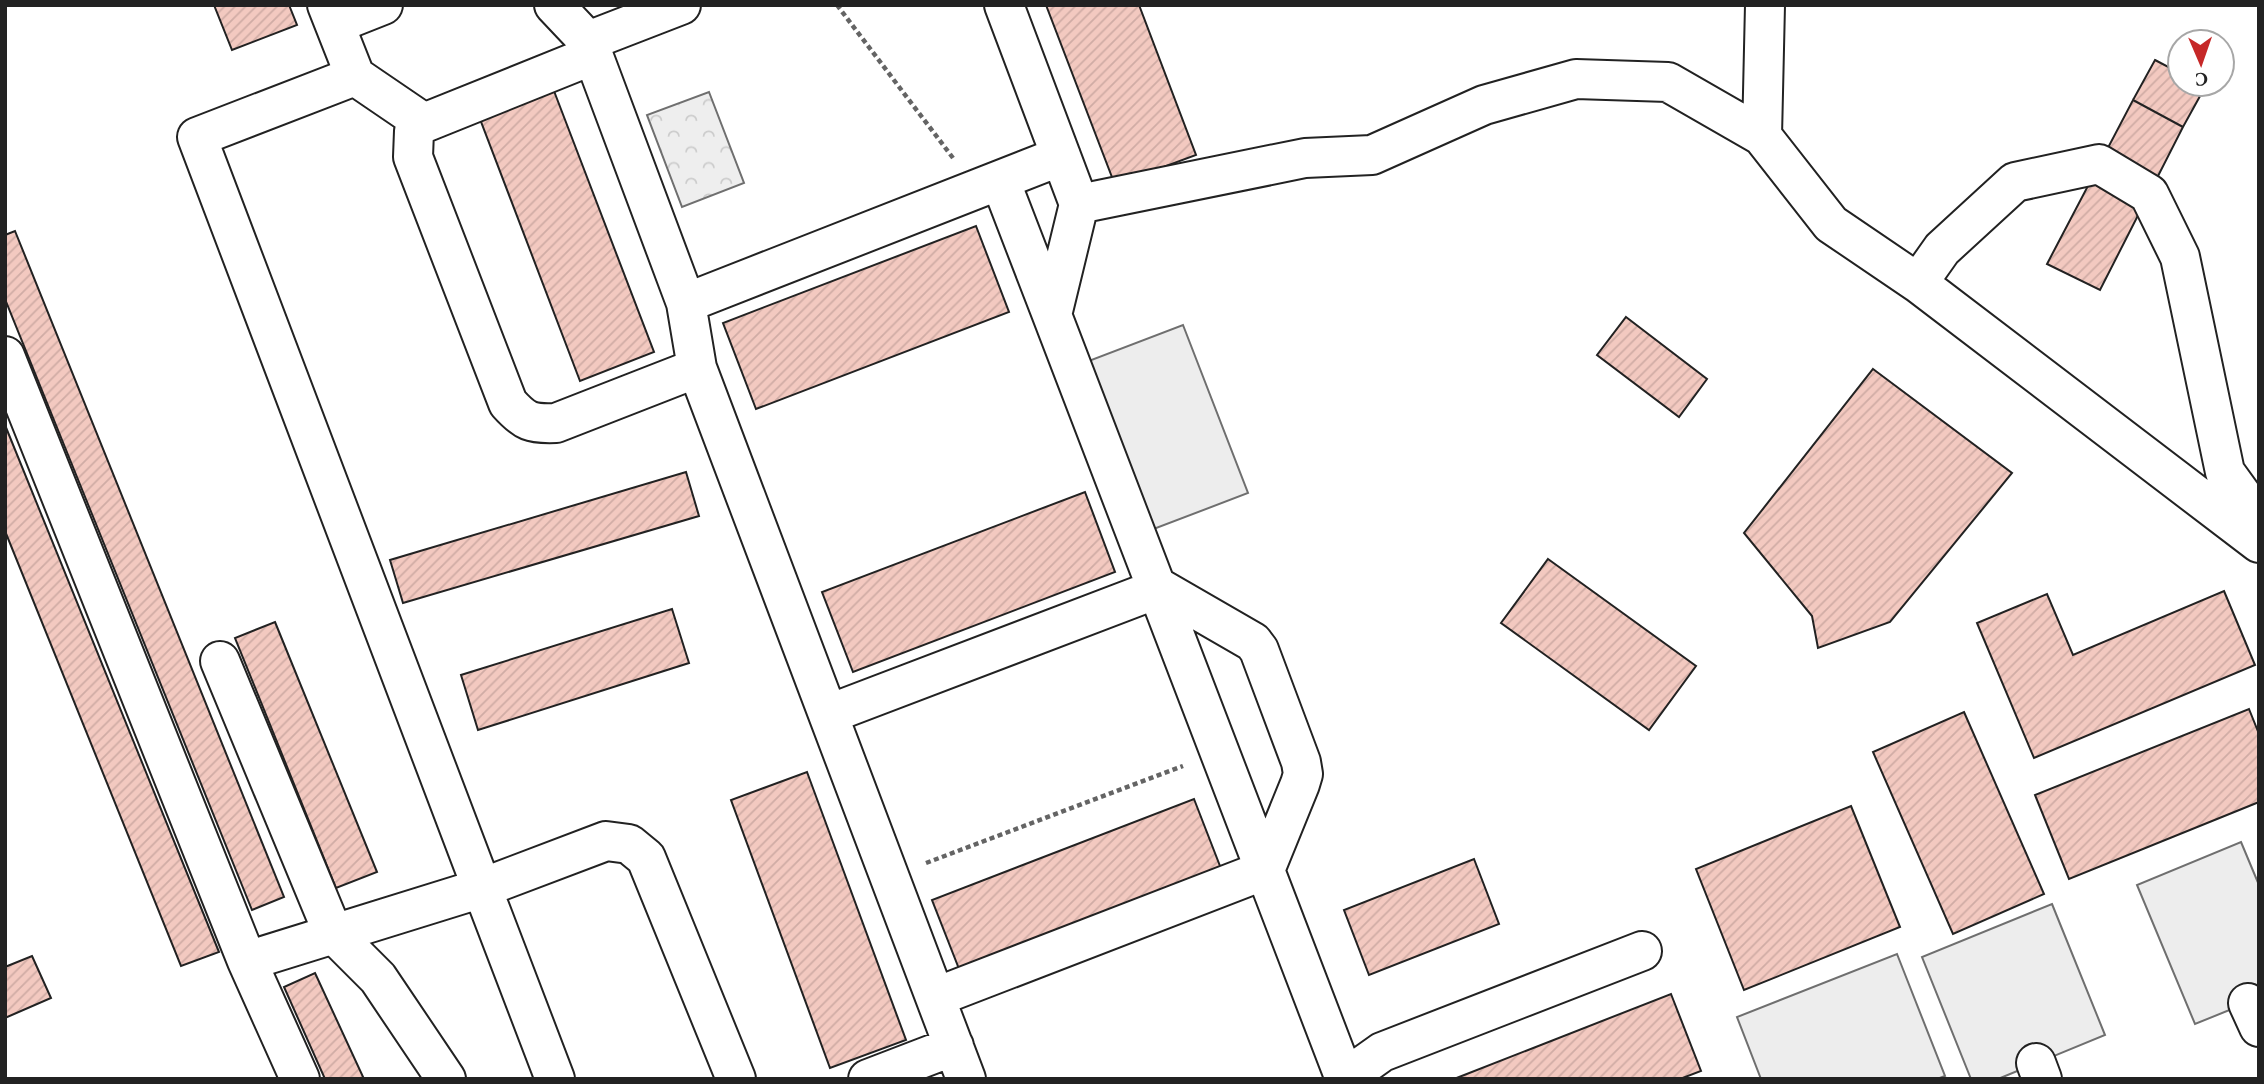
<svg xmlns="http://www.w3.org/2000/svg" width="2264" height="1084" font-family="Spectral,serif">
  <defs>
    <pattern id="park-crowns" width="20" height="18" patternUnits="userSpaceOnUse" patternTransform="scale(1.75)"><rect width="20" height="18" fill="#eee"/><path d="M2 6a3 3 0 1 1 6 0M12 15a3 3 0 1 1 6 0" fill="none" stroke="#ccc"/></pattern>
    <pattern id="building-hatch" width="6" height="6" patternUnits="userSpaceOnUse" patternTransform="scale(1.75)"><rect width="6" height="6" fill="#f3c9c0"/><path d="M-1 1l2-2M0 6l6-6M5 7l2-2" fill="none" stroke="#d0aca5"/></pattern>
  </defs>
  <rect width="100%" height="100%" fill="#fff"/>
  <path fill="url(#park-crowns)" stroke="#6f6f6f" stroke-width="2" d="M709 92 744 183 682 207 647 115Z"/>
  <path fill="#ededed" stroke="#6f6f6f" stroke-width="2" d="M1183 325 1248 493 1151 530 1086 362Z
    M2241 842 2259 885V998L2195 1024 2137 885Z
    M2052 904 2105 1035 1998 1079H1971L1922 957Z
    M1897 954 1945 1076 1937 1079H1761L1737 1017Z"/>
  <path fill="url(#building-hatch)" stroke="#222" stroke-width="2" d="M214 5H289L297 25 232 50Z
    M1046 5H1139L1196 155 1115 185Z
    M2155 60 2180 73V84H2200L2205 87 2183 127 2133 100Z
    M554 91 654 352 580 381 480 119Z
    M2133 100 2183 127 2100 290 2047 264Z
    M976 226 1009 312 756 409 723 323Z
    M15 231 284 897 252 910 5 299V235Z
    M1626 317 1707 379 1679 417 1597 355Z
    M1873 369 2012 473 1890 622 1818 648 1812 616 1744 533Z
    M5 425 219 952 181 966 5 531Z
    M686 472 699 516 403 603 390 560Z
    M1085 492 1115 572 853 672 822 592Z
    M1548 559 1696 666 1649 730 1501 623Z
    M2224 591 2255 665 2034 758 1977 623 2047 594 2073 655Z
    M672 609 689 663 478 730 461 675Z
    M275 622 377 872 336 888 235 638Z
    M2249 709 2259 734V802L2069 879 2035 795Z
    M1964 712 2044 894 1953 934 1873 752Z
    M807 772 906 1040 830 1068 731 800Z
    M1194 799 1225 879 963 979 932 900Z
    M1851 806 1900 927 1744 990 1696 869Z
    M1474 859 1499 924 1369 975 1344 910Z
    M32 956 51 998 5 1018V967Z
    M315 973 364 1079H325L284 987Z
    M1671 994 1701 1071 1680 1079H1454Z"/>
  <g fill="none" stroke-linecap="round" stroke-linejoin="round">
    <g stroke="#222" stroke-width="42">
      <path id="minor" d="M327 5 355 76
        M554 5 588 41
        M681 5 588 41 686 303 697 368 966 1079
        M1004 5 1079 204 1052 315 1345 1079
        M335 24 383 5
        M593 55 424 123 414 131 413 157 508 403C525 422 531 424 556 423L697 368
        M424 123 355 76 197 137 482 888 606 841 629 844 646 858 736 1079
        M1762 136 1765 5
        M1000 180 1052 315
        M1079 204 1305 158 1372 155 1484 105 1576 79 1668 82 1762 136 1831 224 1918 283 2259 543
        M1918 283 1942 249 2015 182 2099 164 2149 194 2180 257 2225 472 2259 519
        M686 303 1061 156
        M5 356 247 961
        M220 661 333 933 378 978 446 1079
        M829 714 1157 589
        M936 997 1265 870 1300 784 1303 774 1301 762 1259 650 1253 642 1156 586
        M2248 1003 2259 1027
        M2036 1063 2042 1079
        M300 1079 247 961 482 888 555 1079
        M868 1079 954 1046
        M1344 1079 1382 1052 1642 951"/>
    </g>
    <path stroke="#646464" stroke-width="4.5" stroke-dasharray="5 3.5" stroke-linecap="butt" d="M837 5 953 158
      M926 863 1183 766"/>
    <use href="#minor" stroke="#fff" stroke-width="38"/>
  </g>
  <rect width="2264" height="1084" fill="none" stroke="#222222" stroke-width="14"/>
  <g transform="translate(2201 63) rotate(178)"><circle r="33" fill="#ffffff" stroke="#a7a7a7" stroke-width="2"/>
  <path d="M0-5L12 26L0 18L-12 26Z" fill="#c62828"/>
  <text y="-10" font-size="19" font-weight="bold" text-anchor="middle" fill="#222222">С</text>
  </g>
</svg>
